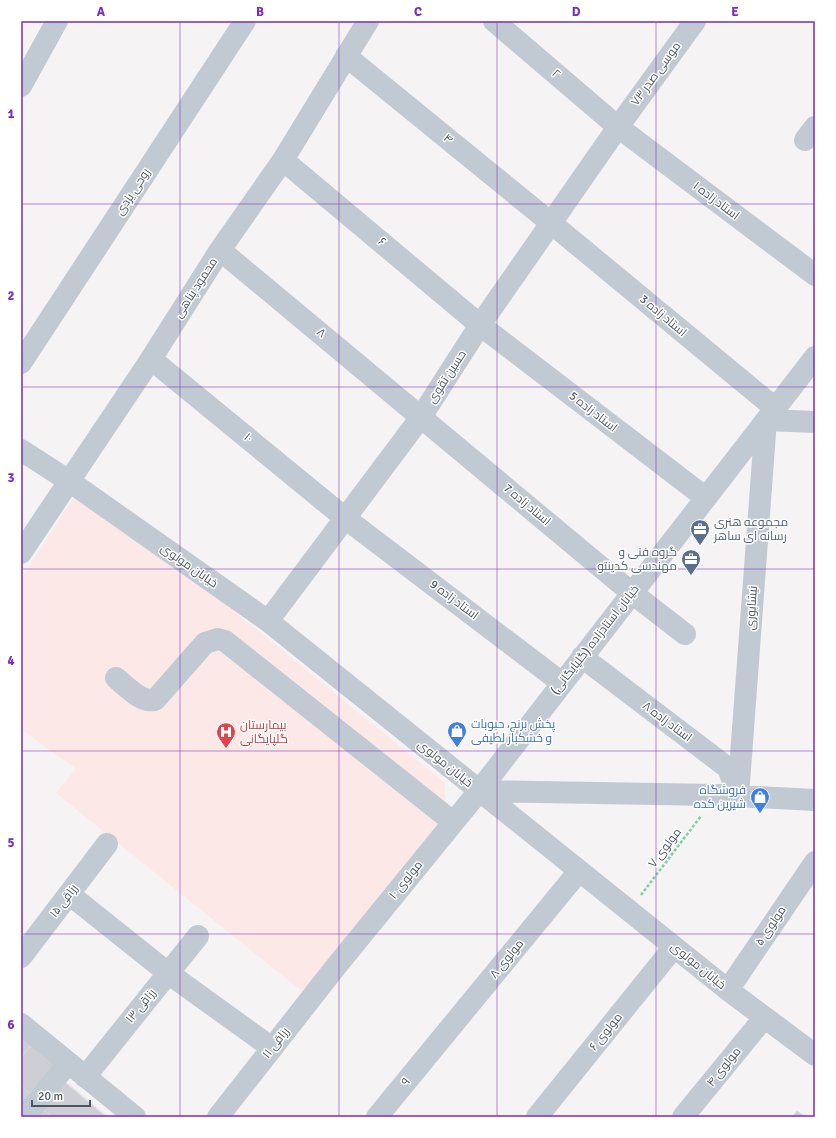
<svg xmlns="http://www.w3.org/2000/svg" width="836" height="1138" font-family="Signika,Cairo,sans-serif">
  <defs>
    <filter id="shadow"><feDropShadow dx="3.5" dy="3.5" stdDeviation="1" flood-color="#0004"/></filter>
  </defs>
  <rect width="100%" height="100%" fill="#f5f3f3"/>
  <path fill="#fce8e6" d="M88 492 445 783V801L452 817 303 992 56 793 76 769 21 729V579L75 495Z"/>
  <path fill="#cdcfd5" stroke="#d7d9de" filter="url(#shadow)" d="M21 1032 34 1042 21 1057Z
    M34 1042 58 1062 34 1097 21 1086V1057Z
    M63 1081 106 1117H52L41 1108Z
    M21 1086 34 1097 21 1113Z
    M41 1108 52 1117H32Z
    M797 1111 805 1117H792Z"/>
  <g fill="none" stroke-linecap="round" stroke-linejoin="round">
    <path stroke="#7ad0a6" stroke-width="2.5" stroke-dasharray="3 2" stroke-linecap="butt" d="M641 895 701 816"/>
    <path stroke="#c1cad2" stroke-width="22" d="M494 21 618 127 815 275
      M346 56 551 223 775 408
      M21 86 57 21
      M805 140 815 127
      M283 160 480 325 706 498
      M220 250 632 593 685 634
      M151 359 345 518 562 683
      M21 363 245 21
      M21 450 69 481 268 621 728 990 815 1055
      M21 553 151 359 220 250 283 160 368 21
      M268 621 421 417 480 325 618 127 695 21
      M582 657 728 768 737 793
      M116 678C127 687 141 703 155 700L205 643 218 639 225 641 453 822
      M479 791 716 795 815 800
      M738 796 766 420 815 422
      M69 894 168 973 272 1048
      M21 957 107 844
      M728 990 815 862
      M21 1024 135 1117
      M85 1077 198 936
      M25 1117 68 1063
      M218 1117 334 969 479 791 815 357
      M377 1117 579 871
      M537 1117 674 947
      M683 1117 764 1018"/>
  </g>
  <path fill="none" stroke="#7b2cbf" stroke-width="1" stroke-opacity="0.55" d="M180 21V1117M339 21V1117M497 21V1117M656 21V1117M21 204H815M21 387H815M21 569H815M21 751H815M21 934H815"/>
  <defs>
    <g id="office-pin" transform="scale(1)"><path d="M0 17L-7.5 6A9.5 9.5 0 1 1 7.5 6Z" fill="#5c6f8a" stroke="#fff"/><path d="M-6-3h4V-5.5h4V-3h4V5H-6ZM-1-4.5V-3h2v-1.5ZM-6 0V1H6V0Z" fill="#fff"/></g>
    <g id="shop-pin" transform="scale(1)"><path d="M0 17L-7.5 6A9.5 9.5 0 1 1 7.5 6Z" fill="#3f7fe0" stroke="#fff"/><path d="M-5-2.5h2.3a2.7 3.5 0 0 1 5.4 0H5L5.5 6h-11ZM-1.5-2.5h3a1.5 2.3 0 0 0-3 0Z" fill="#fff"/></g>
    <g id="hospital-pin" transform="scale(1)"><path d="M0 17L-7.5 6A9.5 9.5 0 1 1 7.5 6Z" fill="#e0444e" stroke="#fff"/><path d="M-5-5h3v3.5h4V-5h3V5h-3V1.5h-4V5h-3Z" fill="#fff"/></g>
  </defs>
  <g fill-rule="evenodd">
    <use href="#office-pin" x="700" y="529"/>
    <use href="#office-pin" x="691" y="559"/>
    <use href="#shop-pin" x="457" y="731"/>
    <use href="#hospital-pin" x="226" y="732"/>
    <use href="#shop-pin" x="760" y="797"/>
  </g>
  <g text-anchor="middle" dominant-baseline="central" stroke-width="3" stroke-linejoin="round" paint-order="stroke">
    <g font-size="12" fill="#4a5661" stroke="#fff">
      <text transform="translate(556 74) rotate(41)">۲</text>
      <text transform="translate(656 74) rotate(-54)">موسی صدر ۷۳</text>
      <text transform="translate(448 139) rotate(39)">۴</text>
      <text transform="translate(133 192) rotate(-57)">روحی یزدی</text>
      <text transform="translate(716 201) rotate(37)">استاد زاده ۱</text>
      <text transform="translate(382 242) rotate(40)">۶</text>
      <text transform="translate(196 288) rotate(-57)">محمود پناهی</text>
      <text transform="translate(663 316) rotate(40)">استاد زاده 3</text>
      <text transform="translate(321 333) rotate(40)">۸</text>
      <text transform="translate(447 377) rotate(-57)">حسین تقوی</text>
      <text transform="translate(593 412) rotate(38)">استاد زاده 5</text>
      <text transform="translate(248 438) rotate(39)">۱۰</text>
      <text transform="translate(527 505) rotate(40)">استاد زاده 7</text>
      <text transform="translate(189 566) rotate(35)">خیابان مولوی</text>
      <text transform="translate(454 600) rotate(37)">استاد زاده 9</text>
      <text transform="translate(752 608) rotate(-86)">نیشابوری</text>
      <text transform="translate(595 640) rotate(-52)">خیابان استادزاده (گلپایگانی)</text>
      <text transform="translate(667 722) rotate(37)">استاد زاده ۸</text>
      <text transform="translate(445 764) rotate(39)">خیابان مولوی</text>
      <text transform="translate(665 848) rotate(-53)">مولوی ۷</text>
      <text transform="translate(406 880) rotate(-51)">مولوی ۱۰</text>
      <text transform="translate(64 901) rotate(-53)">رزاقی ۱۵</text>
      <text transform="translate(771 926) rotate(-56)">مولوی ۵</text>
      <text transform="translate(507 959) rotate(-51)">مولوی ۸</text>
      <text transform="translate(698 966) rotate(39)">خیابان مولوی</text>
      <text transform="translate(141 1006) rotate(-51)">رزاقی ۱۳</text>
      <text transform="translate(606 1032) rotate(-51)">مولوی ۶</text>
      <text transform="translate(276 1043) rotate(-52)">رزاقی ۱۱</text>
      <text transform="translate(724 1067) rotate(-51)">مولوی ۴</text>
      <text transform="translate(406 1082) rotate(-51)">۹</text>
    </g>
    <g font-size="12" fill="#4e5e75" stroke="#fff" text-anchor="start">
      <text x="714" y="522">مجموعه هنری<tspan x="714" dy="14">رسانه ای ساهر</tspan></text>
      <text x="677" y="552" text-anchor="end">گروه فنی و<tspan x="677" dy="14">مهندسی کدینتو</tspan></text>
    </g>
    <g font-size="12" fill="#366cbe" stroke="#fff" text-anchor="start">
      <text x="471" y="724">پخش برنج، حبوبات<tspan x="471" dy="14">و خشکبار لطیفی</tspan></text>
      <text x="746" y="790" text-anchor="end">فروشگاه<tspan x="746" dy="14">شیرین کده</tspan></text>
    </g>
    <g font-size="12" fill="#be3a42" stroke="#fff" text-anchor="start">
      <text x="240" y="725">بیمارستان<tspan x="240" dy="14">گلپایگانی</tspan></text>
    </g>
  </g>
  <rect width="836" height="1138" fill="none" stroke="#ffffff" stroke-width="44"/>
  <path d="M32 1100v6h58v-6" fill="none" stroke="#4a5661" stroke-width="2"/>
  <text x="38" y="1100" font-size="12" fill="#4a5661" stroke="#ffffff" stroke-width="3" paint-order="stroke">20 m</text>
  <rect x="22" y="22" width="792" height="1094" fill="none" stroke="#7b2cbf" stroke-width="1.5"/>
  <g font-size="13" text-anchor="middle" font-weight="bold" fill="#7b2cbf">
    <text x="101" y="16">A</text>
    <text x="260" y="16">B</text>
    <text x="418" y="16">C</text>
    <text x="576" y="16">D</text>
    <text x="735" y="16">E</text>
    <text x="11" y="118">1</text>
    <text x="11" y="300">2</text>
    <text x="11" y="482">3</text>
    <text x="11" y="665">4</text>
    <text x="11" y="847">5</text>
    <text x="11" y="1029">6</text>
  </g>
</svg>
